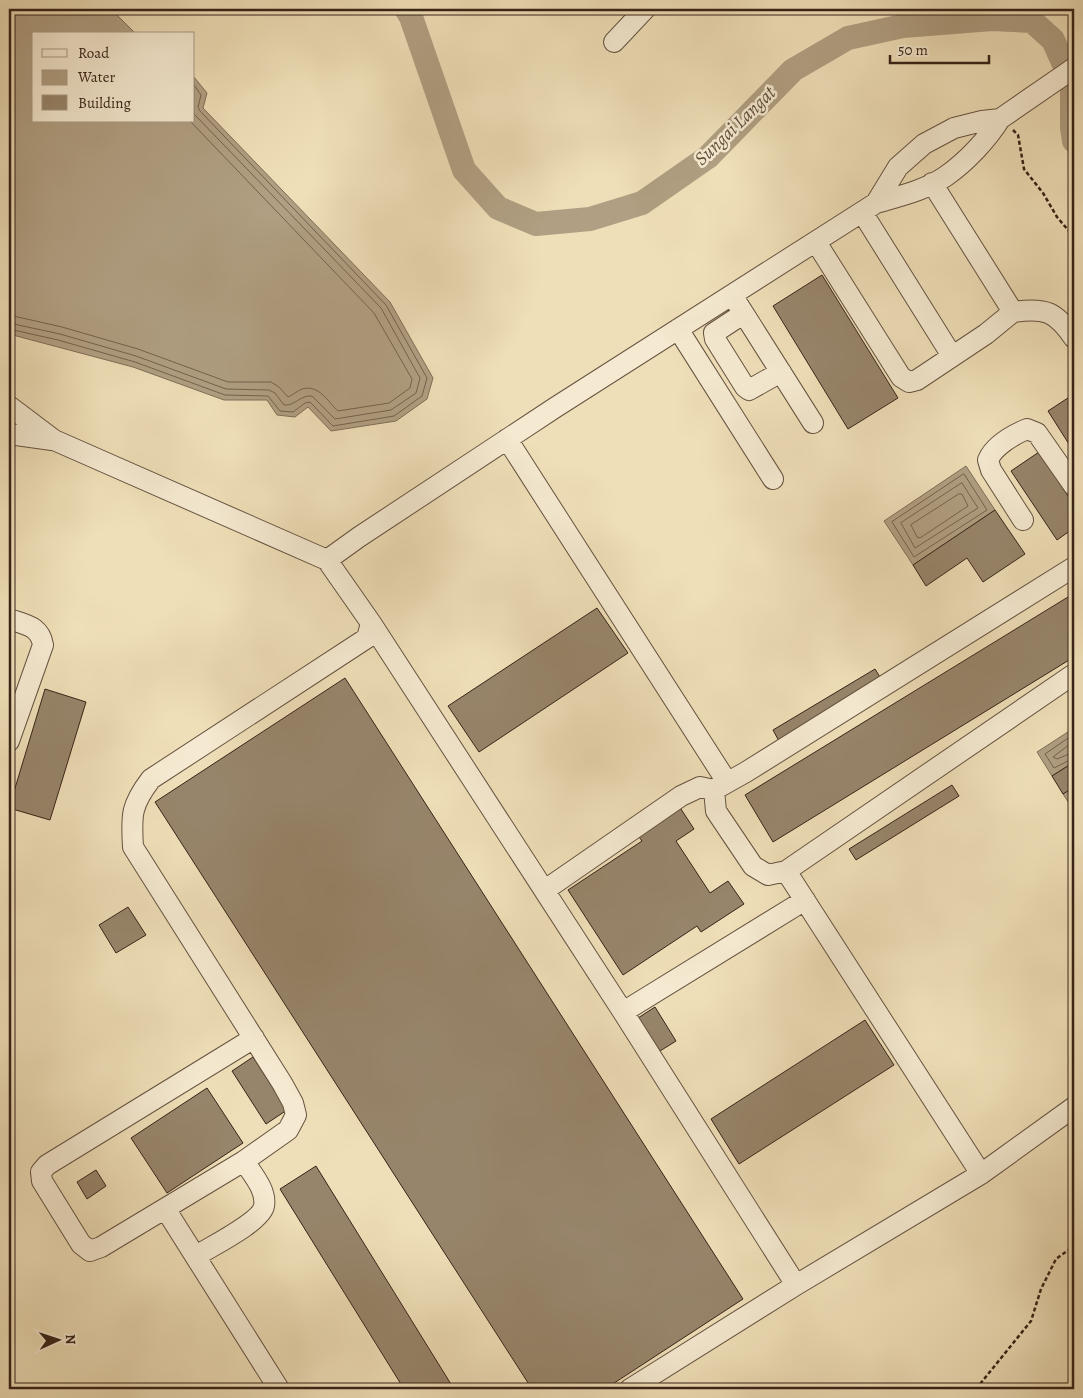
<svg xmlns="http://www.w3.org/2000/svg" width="1083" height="1398" font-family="Alegreya,serif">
  <rect width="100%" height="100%" fill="#efdfb8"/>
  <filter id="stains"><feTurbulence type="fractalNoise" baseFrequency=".004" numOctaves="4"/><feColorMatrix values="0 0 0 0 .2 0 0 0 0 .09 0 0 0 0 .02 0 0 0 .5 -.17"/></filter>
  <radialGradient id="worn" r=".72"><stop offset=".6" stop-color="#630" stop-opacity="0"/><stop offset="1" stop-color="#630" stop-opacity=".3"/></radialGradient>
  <path fill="#b09f82" stroke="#806d58" d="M9 9H111L136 34H34V121H194V77L207 93 203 108 390 302 433 378 427 399 396 421 331 431 308 407 295 417 277 415 267 400H224L133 367 9 334Z
    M966 466 995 510 913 565 884 521Z
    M1074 728V762L1052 776 1037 752Z
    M1074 787V811L1063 794Z"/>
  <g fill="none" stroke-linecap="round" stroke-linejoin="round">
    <path stroke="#74614d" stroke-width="1" d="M9 315 62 327 138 349 228 382H271L279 387 288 397C293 395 297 391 302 389 319 384 328 402 338 411L389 403 410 388 412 379 374 313 190 121
      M9 323 60 334 136 356 226 389 269 390 275 393 284 405C295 406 300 395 312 396L335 419 391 410 416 393 420 378 381 308 194 114
      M9 329 58 340 135 362 225 395 268 396 280 411 293 412 305 403 310 402 333 426 394 416 422 396 427 378 386 305 200 111 198 107 201 95 194 85
      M964 474 987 510 914 557 892 522Z
      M962 483 978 508 915 548 901 523Z
      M959 494H962L968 506 920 538 917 537 911 525Z
      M1074 734 1045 754 1054 768 1074 758
      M1074 741 1053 757 1057 759 1074 752"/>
    <path stroke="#b09f82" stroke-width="24" d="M406 9 411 17 464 170 498 208 536 224 590 219 642 203 708 157 793 70 848 38 903 26 992 19 1032 21 1053 40 1072 82V128L1074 141"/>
  </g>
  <path fill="#97856b" stroke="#372318" d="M822 275 898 398 848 429 773 306Z
    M1074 394V452L1048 411Z
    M1039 452 1074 505V528L1057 540 1011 471Z
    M995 510 1025 554 983 582 967 558 926 586 913 565Z
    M1068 597 1074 607V657L773 842 745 795Z
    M597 608 628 653 479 752 448 706Z
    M875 669 883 682 780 743 773 730Z
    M345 678 743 1299 605 1389H532L155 802Z
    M45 689 86 702 50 820 9 808Z
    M1074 762V787L1063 794 1052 776Z
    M952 785 959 796 856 860 849 849Z
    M679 806 694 829 676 841 710 893 728 881 744 904 701 932 697 926 623 975 568 890 642 841 637 834Z
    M128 907 146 935 116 953 99 925Z
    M655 1007 676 1041 660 1051 638 1018Z
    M865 1020 894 1065 739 1164 711 1119Z
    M253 1057 287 1110 266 1124 232 1071Z
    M207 1088 243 1143 167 1193 131 1138Z
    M316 1166 454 1389H404L280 1189Z
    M96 1170 106 1186 87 1199 77 1182Z"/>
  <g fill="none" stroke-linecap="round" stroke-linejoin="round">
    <g stroke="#655240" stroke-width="22">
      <path id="minor" d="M614 42 645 9
        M932 183 1013 312C1046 307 1056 312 1074 338
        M876 203 898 167 924 144 954 128 982 121 1000 119 1074 68
        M862 212 952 356
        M816 242 901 377 909 382 917 380 986 334 1013 312
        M732 295 813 423
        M743 314 714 333 715 339 745 387 749 390 781 372
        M678 329 773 479
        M9 406 54 440 327 560 371 623 367 638 151 779C131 805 131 815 133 847L282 1083 293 1103 296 1115 288 1130 244 1161 101 1247 90 1251 81 1244 42 1181 41 1172 47 1165 254 1038
        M9 434 52 440
        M507 439 727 782
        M1023 520 991 470 988 460C994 446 1013 435 1027 429L1037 433 1074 486
        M327 560 359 537 556 407 876 203C900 196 926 190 946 176 966 162 987 140 1000 119
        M1074 567 746 772 714 790 716 811 753 866 768 875 786 871 1074 674
        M9 619C26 625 40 626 43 645L9 741
        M371 623 623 1012 796 1285
        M786 871 981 1174
        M545 890 681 796 700 787 714 790
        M623 1012 805 900
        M166 1210 279 1389
        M196 1256C210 1247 261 1222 264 1206 267 1190 252 1174 244 1161
        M630 1389 796 1285 981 1174 1074 1107"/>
    </g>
    <path stroke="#372318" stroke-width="2.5" stroke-dasharray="4 2.5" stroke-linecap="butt" d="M1013 130 1018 135 1024 169 1043 193 1057 217 1074 237
      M976 1389 1031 1321 1041 1289 1056 1259 1074 1246"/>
    <use href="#minor" stroke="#f5ead1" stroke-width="20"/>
  </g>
  <g text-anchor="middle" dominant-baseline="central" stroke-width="5" stroke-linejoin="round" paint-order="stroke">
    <g font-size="19" font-style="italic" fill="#614e3d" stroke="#f5ead1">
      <text transform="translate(735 126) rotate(-44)">Sungai Langat</text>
    </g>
  </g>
  <rect width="1083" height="1398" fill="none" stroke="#efdfb8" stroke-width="30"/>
  <rect x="10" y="10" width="1063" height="1378" fill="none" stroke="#372318" stroke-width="2.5"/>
  <rect x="15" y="15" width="1053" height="1368" fill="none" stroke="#372318"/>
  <rect x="32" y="32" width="162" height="90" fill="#f5ead1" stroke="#a99a87"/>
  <rect x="42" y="49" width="25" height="8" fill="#f5ead1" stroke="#a99a87"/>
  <text x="78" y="58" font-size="15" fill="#372318">Road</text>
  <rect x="42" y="70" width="25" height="15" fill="#b09f82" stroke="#a99a87"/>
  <text x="78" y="82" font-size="15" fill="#372318">Water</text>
  <rect x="42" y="95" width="25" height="15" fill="#97856b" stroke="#a99a87"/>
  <text x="78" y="108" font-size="15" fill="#372318">Building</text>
  <g transform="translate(58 1340) rotate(87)" stroke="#f5ead1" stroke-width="4" paint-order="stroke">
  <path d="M0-4L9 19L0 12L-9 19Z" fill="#372318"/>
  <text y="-8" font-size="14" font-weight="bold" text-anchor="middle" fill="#372318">N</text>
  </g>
  <path d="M890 55v8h99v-8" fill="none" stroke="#372318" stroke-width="2.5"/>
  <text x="898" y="55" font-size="15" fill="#372318" stroke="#f5ead1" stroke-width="4" paint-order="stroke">50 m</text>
  <rect width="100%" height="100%" filter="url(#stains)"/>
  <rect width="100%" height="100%" fill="url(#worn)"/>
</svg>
